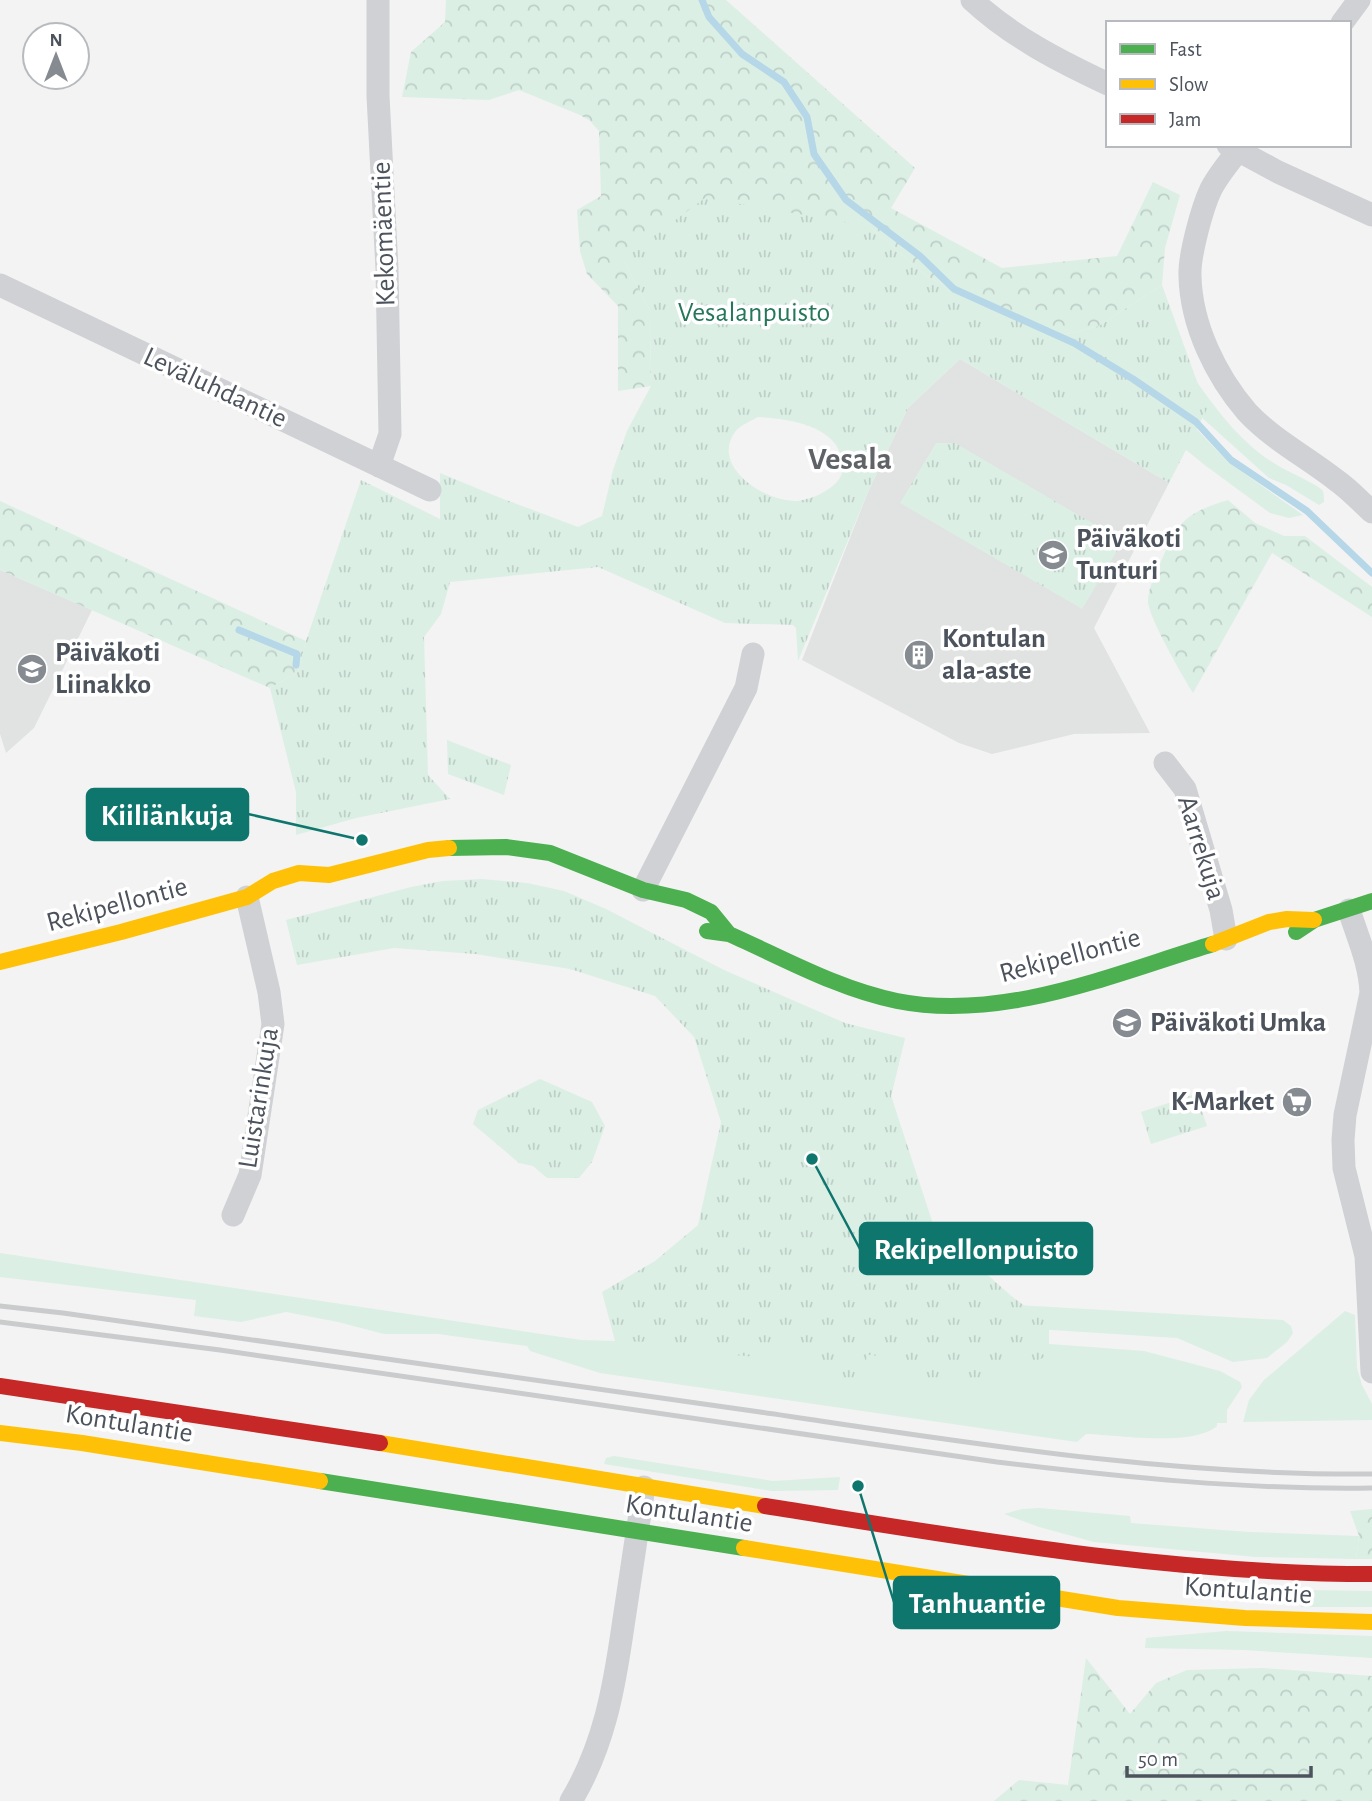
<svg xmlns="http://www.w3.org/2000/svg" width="1372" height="1801" font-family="'Alegreya Sans',sans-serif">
  <defs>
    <pattern id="forest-crowns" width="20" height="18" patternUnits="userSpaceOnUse" patternTransform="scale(1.75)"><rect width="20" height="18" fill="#dbefe5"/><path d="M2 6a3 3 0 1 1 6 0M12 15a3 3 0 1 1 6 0" fill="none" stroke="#becfc7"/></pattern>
    <pattern id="park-tufts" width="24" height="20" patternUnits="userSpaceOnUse" patternTransform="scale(1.75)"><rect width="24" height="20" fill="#dbefe5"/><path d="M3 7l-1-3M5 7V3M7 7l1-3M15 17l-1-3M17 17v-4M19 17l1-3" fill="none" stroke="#becfc7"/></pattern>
  </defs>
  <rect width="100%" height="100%" fill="#f3f3f3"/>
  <path fill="#e1e2e2" d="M960 359 1169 483 1094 628 1150 733 1074 734 992 754 959 743 802 660 868 492 908 408Z
    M0 570 92 610 34 728 6 753 0 734Z"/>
  <path fill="#dbefe5" d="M1085 369 1184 416 1228 462 1303 515 1289 518 1270 513 1206 466Z
    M1192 375C1216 409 1240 443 1277 465 1284 470 1321 486 1323 491 1324 494 1324 500 1324 502L1319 505 1286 485 1269 478 1189 406Z
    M905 1038 891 1096 933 1227 1010 1295 1015 1305 1283 1320 1291 1326 1293 1333 1287 1342 1267 1358 1233 1362 1177 1338 1003 1327 815 1130Z
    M0 1253 581 1340 615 1341 616 1336 968 1338 1144 1351 1220 1371 1240 1382 1242 1387 1227 1410V1423H1217V1426C1193 1447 1118 1435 1086 1434L1077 1442 600 1373 530 1351 527 1346 438 1334H384L338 1322 286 1312 241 1322 194 1316 196 1300 0 1277Z
    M1345 1311 1355 1315 1357 1368 1362 1385 1372 1404V1420L1243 1422 1249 1400 1264 1380Z
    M614 1456 773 1481 840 1477 838 1490 772 1491 604 1464 606 1458Z
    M1039 1508 1130 1516 1131 1523 1249 1532 1359 1536 1356 1559 1256 1557 1094 1542 1039 1527 1004 1514 1022 1509Z
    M1302 1590 1372 1591V1607H1301Z
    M1226 1631 1372 1636V1658L1244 1650 1145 1648 1146 1638Z"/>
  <path fill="url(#forest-crowns)" d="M446 0H726L915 168 891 208 1002 268 1117 256 1153 182 1180 195 1165 248 1162 285 1099 326 1054 337 926 276 869 226 623 259 650 311 651 386 618 391V306L587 274 580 251 577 210 601 196 599 131 589 120 580 115 519 90 489 100 402 97 411 52 445 22Z
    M1228 500 1255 523 1284 536H1305L1372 587V617L1272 553 1193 693C1183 677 1149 618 1148 602 1148 589 1154 577 1159 566 1178 523 1182 514 1228 500Z
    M0 501 306 641 298 672 270 688 0 570Z
    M1372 1509V1559H1356L1359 1536 1350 1511Z
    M1086 1658 1130 1714 1156 1683 1187 1670 1263 1668 1372 1676V1801H994L1019 1780 1068 1785Z"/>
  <path fill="url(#park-tufts)" fill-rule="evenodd" d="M705 198 869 226 926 276 1054 337 1099 326 1162 285 1207 409 1169 483 960 359 908 408 868 492 798 661 796 628 793 625 725 623 598 567 450 582 441 614 424 637 428 775 450 799 356 818 296 835V792L270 688 298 672 306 641 361 480 440 519V473L493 495 578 527 602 516 613 470 627 431 651 386 650 311 623 259ZM758 417C789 419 840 425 843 465 844 478 833 487 822 493 816 497 804 500 797 501 765 502 710 467 735 432 740 425 751 421 758 417Z
    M936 443H955L1123 541 1082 609 900 503Z
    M447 740 511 765 504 795 448 774Z
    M481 879 527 883 564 891 606 909 724 970 845 1023 905 1038 891 1096 934 1227 1010 1295 1049 1324V1355C1007 1374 960 1399 914 1379 899 1372 886 1362 872 1354L867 1356 865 1364 879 1384 814 1375V1367L796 1346 785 1344 758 1357 733 1355 689 1343 615 1341 602 1292 655 1261 698 1225 721 1122 694 1037 655 996 570 969 475 954 394 948 297 965 286 920 411 887 443 881Z
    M540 1079 592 1102 605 1126 592 1162 579 1178H547L533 1166 519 1163 473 1124 478 1110Z
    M1196 1094 1207 1126 1151 1144 1141 1112Z"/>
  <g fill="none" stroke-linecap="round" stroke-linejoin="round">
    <path stroke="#b5d7e7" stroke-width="7" d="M702 0 709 17 742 54 784 82 807 117 814 154 846 200 920 256 954 289 1074 343 1133 379 1196 422 1231 460 1307 511 1372 573
      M239 630 297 654 296 665"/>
    <path stroke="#cfd1d4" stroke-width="23" d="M378 0V96L387 269 390 434 379 466
      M972 0C1012 37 1059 61 1108 84
      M1342 23 1359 0
      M1228 145 1278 172 1372 215
      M1243 145C1232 158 1219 174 1211 189 1202 208 1189 256 1190 276 1191 325 1216 376 1247 412 1273 440 1307 457 1336 480 1349 489 1360 501 1372 512
      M0 285 430 490
      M1165 763 1185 789 1221 910 1226 939
      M643 890 746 688 753 654
      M1349 910C1358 938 1370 964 1371 993L1345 1115 1343 1140 1344 1168 1366 1256 1372 1372
      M233 1215 250 1175 273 1024 269 992 247 897
      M571 1801C604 1746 614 1689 623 1626 630 1580 637 1533 644 1487"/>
    <path stroke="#4caf50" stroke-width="16" d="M449 848 506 847 550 853 643 890 686 900 711 912 729 934
      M707 931 729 934C783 958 838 989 897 1001 1003 1022 1113 974 1213 944
      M1296 932 1314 920 1372 901
      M320 1481 744 1548"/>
    <path stroke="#ffc107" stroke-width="16" d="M1213 944 1269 922 1287 919 1314 920
      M0 962 121 932 247 897 273 881 299 873 329 875 428 850 449 848
      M0 1433 82 1443 320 1481
      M380 1443 765 1506
      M744 1548 1118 1608 1245 1618 1372 1622"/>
    <path stroke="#c62828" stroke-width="16" d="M0 1386 380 1443
      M765 1506C968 1538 1166 1574 1372 1574"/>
    <path stroke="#c9cbcd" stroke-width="5" d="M0 1306 63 1313C293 1346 523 1378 753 1411 958 1441 1164 1476 1372 1474
      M0 1322 220 1350 997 1462C1122 1477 1246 1490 1372 1488"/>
  </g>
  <defs>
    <g id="school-disc" transform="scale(1.575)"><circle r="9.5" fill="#868b92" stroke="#fff"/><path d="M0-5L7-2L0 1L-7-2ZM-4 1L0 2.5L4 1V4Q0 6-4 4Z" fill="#fff"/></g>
    <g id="building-disc" transform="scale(1.575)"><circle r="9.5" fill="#868b92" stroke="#fff"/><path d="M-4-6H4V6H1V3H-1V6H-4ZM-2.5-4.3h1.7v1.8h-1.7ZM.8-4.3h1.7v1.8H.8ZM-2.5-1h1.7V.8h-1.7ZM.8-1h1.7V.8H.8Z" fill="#fff"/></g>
    <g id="supermarket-disc" transform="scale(1.575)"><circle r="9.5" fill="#868b92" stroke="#fff"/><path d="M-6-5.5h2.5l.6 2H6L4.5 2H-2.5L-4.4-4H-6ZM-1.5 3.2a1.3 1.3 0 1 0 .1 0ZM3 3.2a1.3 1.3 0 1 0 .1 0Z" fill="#fff"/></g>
  </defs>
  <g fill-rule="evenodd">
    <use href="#school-disc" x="1053" y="555"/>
    <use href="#building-disc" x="919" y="655"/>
    <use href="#school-disc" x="32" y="669"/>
    <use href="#school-disc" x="1127" y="1023"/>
    <use href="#supermarket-disc" x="1297" y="1102"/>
  </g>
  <g text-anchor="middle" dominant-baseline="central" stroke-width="7" stroke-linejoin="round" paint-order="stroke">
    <g font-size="28" fill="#4c535d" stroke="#fff">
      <text transform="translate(384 234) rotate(-92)">Kekomäentie</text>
      <text transform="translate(215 388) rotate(25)">Leväluhdantie</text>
      <text transform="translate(1201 848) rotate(73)">Aarrekuja</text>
      <text transform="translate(117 905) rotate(-15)">Rekipellontie</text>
      <text transform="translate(1070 956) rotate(-15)">Rekipellontie</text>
      <text transform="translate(259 1098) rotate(-81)">Luistarinkuja</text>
      <text transform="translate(129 1424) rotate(9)">Kontulantie</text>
      <text transform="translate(689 1514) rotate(9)">Kontulantie</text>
      <text transform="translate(1248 1591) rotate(4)">Kontulantie</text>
    </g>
    <g font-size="28" fill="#247758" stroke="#fff">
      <text x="754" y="313">Vesalanpuisto</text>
    </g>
    <g font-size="28" font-weight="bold" fill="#4c535d" stroke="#fff" text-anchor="start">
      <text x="1076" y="539">Päiväkoti<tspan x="1076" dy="32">Tunturi</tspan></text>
      <text x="942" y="639">Kontulan<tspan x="942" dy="32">ala-aste</tspan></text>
      <text x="55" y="653">Päiväkoti<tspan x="55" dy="32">Liinakko</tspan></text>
      <text x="1150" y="1023">Päiväkoti Umka</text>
      <text x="1274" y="1102" text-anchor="end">K-Market</text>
    </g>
    <g font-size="32" font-weight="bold" fill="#5f6266" stroke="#fff">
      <text x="850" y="459">Vesala</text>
    </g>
  </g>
  <path fill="none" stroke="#0f766e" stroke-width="2.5" d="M362 840L248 814M812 1159L860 1249M858 1486L894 1602"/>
  <g fill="#0f766e" stroke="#fff" stroke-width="2.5">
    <circle cx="362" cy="840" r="7"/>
    <circle cx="812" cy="1159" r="7"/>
    <circle cx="858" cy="1486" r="7"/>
  </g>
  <g fill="#0f766e" stroke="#0f766e" stroke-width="2.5">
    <rect x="87" y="789" width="161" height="51" rx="7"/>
    <rect x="860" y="1223" width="232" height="51" rx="7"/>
    <rect x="894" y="1577" width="165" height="51" rx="7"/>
  </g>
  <g font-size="30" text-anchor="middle" font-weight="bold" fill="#fff">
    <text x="167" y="825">Kiiliänkuja</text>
    <text x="976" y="1259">Rekipellonpuisto</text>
    <text x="977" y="1613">Tanhuantie</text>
  </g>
  <rect x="1106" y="21" width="245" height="126" fill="#ffffff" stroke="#b7babe" stroke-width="2"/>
  <rect x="1120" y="44" width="35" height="10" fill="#4caf50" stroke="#b7babe" stroke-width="2"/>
  <text x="1169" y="56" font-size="21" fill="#4c535d">Fast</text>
  <rect x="1120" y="79" width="35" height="10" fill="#ffc107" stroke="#b7babe" stroke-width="2"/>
  <text x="1169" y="91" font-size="21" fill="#4c535d">Slow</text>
  <rect x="1120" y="114" width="35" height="10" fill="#c62828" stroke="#b7babe" stroke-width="2"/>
  <text x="1169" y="126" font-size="21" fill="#4c535d">Jam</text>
  <g transform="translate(56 56)"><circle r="33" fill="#ffffff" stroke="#b7babe" stroke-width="2"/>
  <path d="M0-5L12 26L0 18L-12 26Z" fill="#868b92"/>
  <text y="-10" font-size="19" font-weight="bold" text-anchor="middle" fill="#4c535d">N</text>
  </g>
  <path d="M1127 1766v10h184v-10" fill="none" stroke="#4c535d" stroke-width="3.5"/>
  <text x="1138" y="1766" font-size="21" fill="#4c535d" stroke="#ffffff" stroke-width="5" paint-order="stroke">50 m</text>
</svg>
